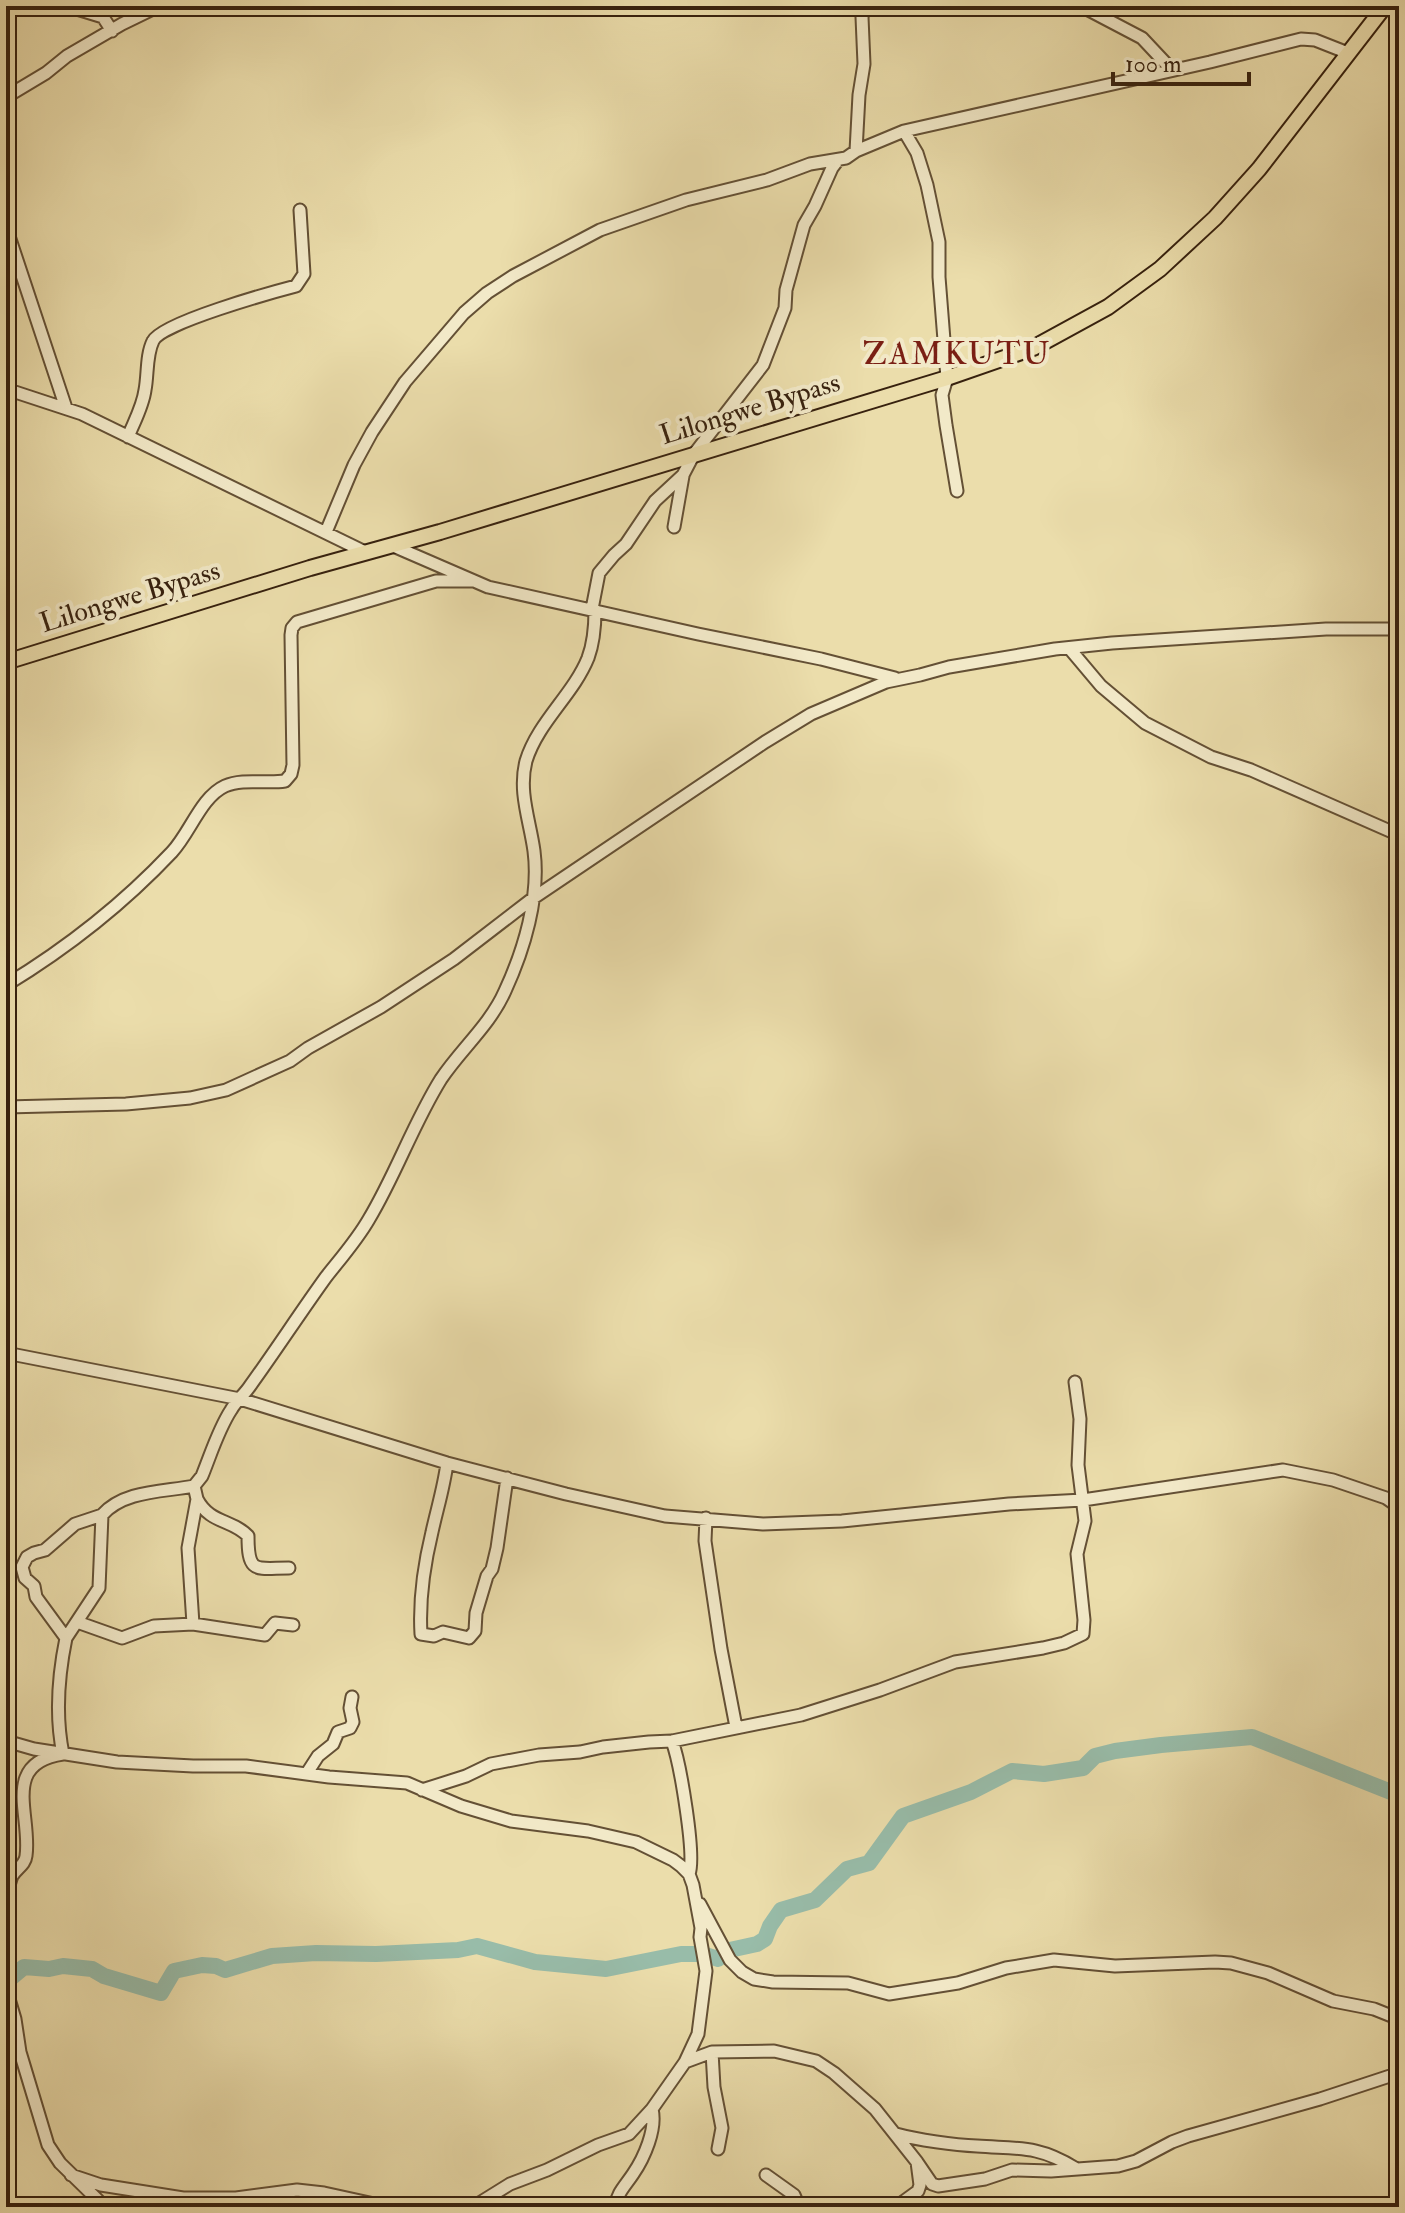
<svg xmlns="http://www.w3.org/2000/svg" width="1405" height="2213" font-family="'IM FELL Double Pica',serif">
  <rect width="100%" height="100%" fill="#ebddab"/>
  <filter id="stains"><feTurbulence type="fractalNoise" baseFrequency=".0025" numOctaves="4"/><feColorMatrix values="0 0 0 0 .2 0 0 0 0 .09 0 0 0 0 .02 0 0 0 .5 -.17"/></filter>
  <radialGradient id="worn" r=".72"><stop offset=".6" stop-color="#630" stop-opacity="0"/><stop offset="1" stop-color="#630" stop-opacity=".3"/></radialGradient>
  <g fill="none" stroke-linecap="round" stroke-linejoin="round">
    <path stroke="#98bca9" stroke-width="16" d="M6 1982 24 1967 49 1969 63 1966 92 1969 104 1976 161 1993 174 1971 202 1965 216 1966 225 1970 272 1956 316 1953 376 1954 458 1950 477 1946 535 1962 606 1969 681 1954H703L718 1959 725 1951 757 1944 765 1939 770 1926 781 1910 815 1900 847 1869 869 1863 903 1816 971 1792 1012 1771 1044 1774 1083 1768 1095 1756 1115 1751 1161 1745 1252 1737 1391 1792H1399"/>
    <g stroke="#645035" stroke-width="15">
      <path id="minor" d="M67 6 103 17 112 31
        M1081 6 1142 38 1172 70
        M6 97 46 73 67 56 122 24 159 6
        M904 131 917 153 927 185 939 242V277L947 378 942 395 946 425 957 491
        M856 151 859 95 864 64 862 17 865 6
        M6 227 66 408
        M6 389 82 414 365 552
        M128 437C134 422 143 406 145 390 148 375 146 355 153 341 161 323 273 292 296 286L304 274 300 210
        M674 527 683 476
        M326 532 354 465 372 432 405 382 464 313 487 293 513 276 600 230 686 200 767 180 810 164 846 158 856 151 904 131 1210 62 1301 39 1315 40 1348 53
        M391 545 488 587 698 634 821 659 895 678
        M592 609 599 573 614 555 626 544 655 501 683 475 694 454 763 365 785 308 786 290 804 225 815 206 832 168 838 160
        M1069 648 1101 686 1145 723 1211 757 1251 770 1399 835
        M6 985C67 948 123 904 172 852 190 833 201 797 225 786 243 778 266 784 285 781L291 774 293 765 291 635 292 628 297 622 436 581H474
        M6 1107 126 1104 190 1098 226 1090 290 1061 308 1048 381 1007 454 959 532 899 765 742 811 714 886 682 920 675 949 667 1055 649 1112 643 1326 629H1399
        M6 1353 240 1399 447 1463 566 1494 665 1516 763 1524 842 1521 1009 1504 1083 1500 1283 1470 1333 1480 1386 1498 1399 1507
        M447 1463C444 1487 437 1509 432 1532 424 1565 419 1600 421 1634L434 1636 443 1632 469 1638 475 1631 476 1613 487 1576 492 1569 497 1548 507 1478
        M197 1499C210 1524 232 1519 248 1536 248 1575 256 1568 289 1568
        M706 1518 705 1541 721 1649 736 1727
        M77 1622 122 1638 154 1626 193 1624 188 1548 197 1499 194 1486
        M193 1624 265 1635 275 1623 293 1625
        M66 1638 36 1597 34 1586 25 1578 22 1567 27 1557 34 1553 45 1550 75 1524 102 1515
        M6 1741 34 1749 117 1762 193 1766H246L329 1777 407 1783 461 1806 511 1821 588 1831 636 1842 673 1860 681 1866 689 1874 693 1885 701 1928 700 1937 706 1971 698 2034 685 2062 652 2109 629 2134 598 2145 547 2170 510 2184 473 2207
        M672 1741C680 1762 696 1856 689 1874
        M307 1773 318 1756 333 1744 338 1732 350 1728 353 1722 350 1708 352 1697
        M422 1790 466 1776 491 1764 539 1755 580 1752 603 1747 649 1742 672 1741 801 1715 880 1690 955 1662 1043 1648 1064 1643 1083 1634 1084 1620 1077 1554 1085 1521 1078 1465 1080 1419 1075 1382
        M6 1900C8 1892 9 1883 12 1876 17 1868 25 1865 26 1856 32 1816 0 1763 63 1754 55 1715 58 1677 66 1638L99 1588 102 1515C124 1490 164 1492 194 1486L202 1476C211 1454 218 1430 231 1410 236 1401 244 1395 250 1386 276 1350 300 1313 326 1277 341 1258 357 1240 369 1219 396 1174 413 1124 441 1079 461 1049 490 1025 505 991 524 950 540 897 534 851 530 821 518 792 526 761 538 722 573 695 588 658 594 642 595 627 595 610
        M700 1904 730 1960 742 1972 754 1979 773 1982 848 1983 889 1994 958 1983 1006 1968 1054 1960 1115 1966 1215 1962 1231 1963 1268 1973 1333 2001 1374 2009 1399 2019
        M6 1989 15 2019 20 2052 48 2145 60 2163 105 2207
        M712 2052 714 2087 722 2128 718 2149
        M685 2062 712 2052 774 2051 816 2061 834 2073 875 2109 917 2162 920 2185 918 2191 896 2207
        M896 2134C918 2140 954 2145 977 2146 1018 2149 1038 2145 1075 2168
        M917 2162 932 2184 938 2186 985 2179 1012 2170 1051 2171 1118 2166 1136 2161 1172 2142 1188 2136 1320 2099 1399 2073
        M71 2175 101 2185 183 2198H236L297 2190 324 2193 388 2207
        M766 2175 794 2195 799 2207
        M615 2207C617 2193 625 2186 633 2174 644 2158 657 2129 652 2109"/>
    </g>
    <g stroke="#37210e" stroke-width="18">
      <path id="major" d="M6 662 310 568 440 532 947 378 1033 348 1108 307 1160 269 1215 218 1259 169 1385 6"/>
    </g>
    <use href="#minor" stroke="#f2e9c8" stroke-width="11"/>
    <use href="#major" stroke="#ebddab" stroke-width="14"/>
  </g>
  <g text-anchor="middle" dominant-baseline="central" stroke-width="8" stroke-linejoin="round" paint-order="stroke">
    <g font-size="28" fill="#37210e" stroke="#f2e9c8">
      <text transform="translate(750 409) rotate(-17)">Lilongwe Bypass</text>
      <text transform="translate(130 597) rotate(-17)">Lilongwe Bypass</text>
    </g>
    <g font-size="32" letter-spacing="2" fill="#7a1f14" stroke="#f2e9c8">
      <text x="957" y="354">ZAMKUTU</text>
    </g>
  </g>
  <rect width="1405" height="2213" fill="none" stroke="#ebddab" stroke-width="32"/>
  <rect x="8" y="8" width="1389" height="2197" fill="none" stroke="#37210e" stroke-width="4"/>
  <rect x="16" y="16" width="1373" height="2181" fill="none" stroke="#37210e" stroke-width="2"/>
  <path d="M1113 72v12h136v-12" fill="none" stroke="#37210e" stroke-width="4"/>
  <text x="1125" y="72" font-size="24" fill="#37210e" stroke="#f2e9c8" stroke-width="6" paint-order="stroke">100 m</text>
  <rect width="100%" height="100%" filter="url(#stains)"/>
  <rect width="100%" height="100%" fill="url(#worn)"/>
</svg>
